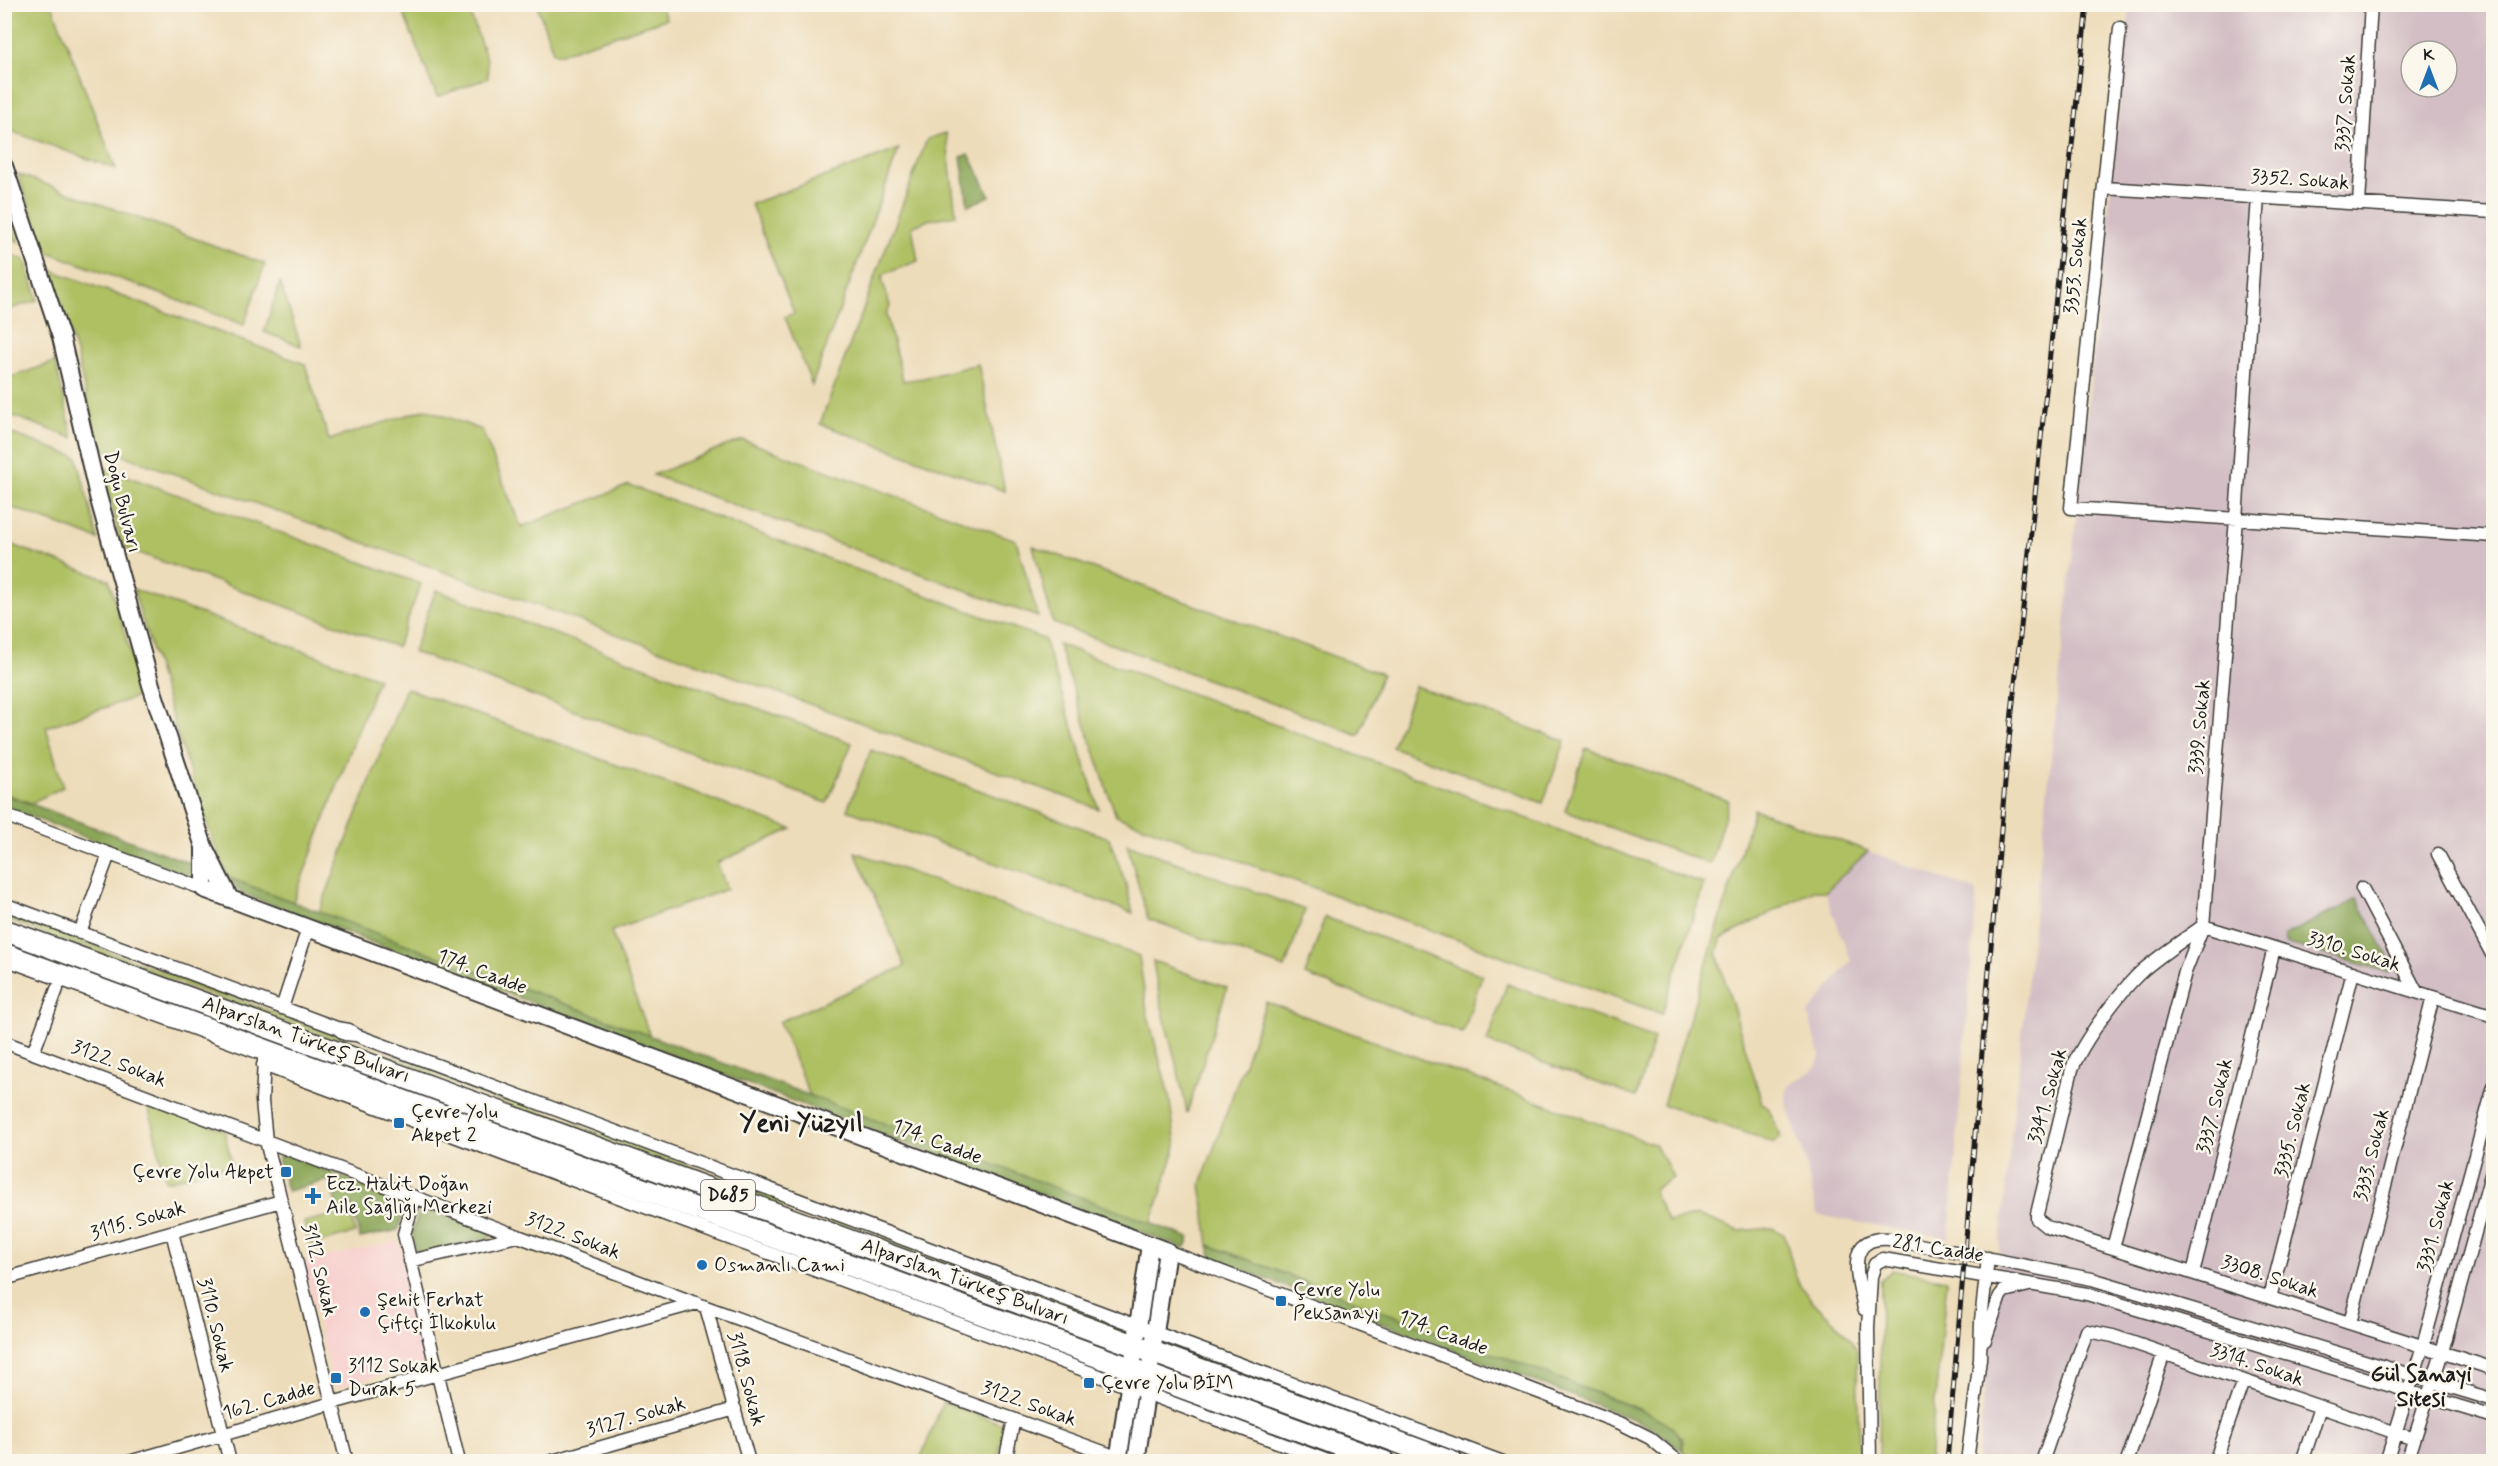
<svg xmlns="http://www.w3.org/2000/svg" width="2498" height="1466" font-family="Mynerve,sans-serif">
  <rect width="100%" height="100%" fill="#fbf7ec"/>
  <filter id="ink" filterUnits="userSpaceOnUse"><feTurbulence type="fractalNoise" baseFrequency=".0167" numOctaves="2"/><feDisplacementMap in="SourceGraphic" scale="12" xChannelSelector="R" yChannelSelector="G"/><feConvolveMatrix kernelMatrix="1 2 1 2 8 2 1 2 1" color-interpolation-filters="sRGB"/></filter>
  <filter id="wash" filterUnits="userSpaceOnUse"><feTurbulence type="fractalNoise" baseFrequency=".008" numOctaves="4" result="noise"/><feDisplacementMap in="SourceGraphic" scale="24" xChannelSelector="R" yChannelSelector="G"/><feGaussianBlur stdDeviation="1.35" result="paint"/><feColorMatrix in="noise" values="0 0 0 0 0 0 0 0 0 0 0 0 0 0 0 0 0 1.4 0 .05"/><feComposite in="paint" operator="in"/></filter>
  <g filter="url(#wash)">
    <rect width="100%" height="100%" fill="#eddcb9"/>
    <path fill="#f7d0ce" d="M398 1241 427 1363 334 1388 303 1262Z"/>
    <path fill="#d2bec4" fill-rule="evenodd" d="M2130 5H2493V1461L1977 1462ZM2411 51H2447V87H2411Z
      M1868 851 1977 891 1949 1238 1817 1215 1805 1159 1786 1102V1090L1789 1085 1815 1069 1820 1056 1808 1014 1851 961 1825 892Z"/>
    <path fill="#afc063" stroke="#666e40" stroke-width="1.5" d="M4 5H52L116 169 5 129Z
      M400 5H467L487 60 488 78 437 97Z
      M537 5H661L666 19 559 54 553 52Z
      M946 133 956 215 928 220 912 227 918 261 884 274 882 279 890 306 886 314 903 381 923 378 978 364 1005 491 820 424 927 139Z
      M899 149 812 385 785 317 794 313 751 204Z
      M18 174 265 264 244 325 45 251Z
      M4 199H5L19 242 5 236Z
      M5 252 25 260 38 300 5 311Z
      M51 270 305 364 329 440 426 409 482 430 521 527 629 485 1044 639 1099 809 97 446 77 356Z
      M280 282 301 346 264 332Z
      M55 362 73 438 5 413V379Z
      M4 431 77 457 98 539 5 505Z
      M743 440 1016 540 1038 617 653 475C684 463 712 450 743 440Z
      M102 467 421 584 397 647 122 547Z
      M4 542 109 580 143 695 46 727 63 787 31 803 5 794Z
      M1033 546 1382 674 1359 735 1053 623Z
      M133 589 378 678 293 902 229 878 214 844 180 743Z
      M436 590 852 743 827 803 413 652Z
      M1058 644 1704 884 1662 1014 1116 816Z
      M1415 686 1565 741 1543 803 1392 747Z
      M406 688 792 829 717 863 727 889 611 931 650 1036 319 912Z
      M1586 748 1729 801 1710 864 1565 811Z
      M871 750 1109 838 1126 884 1133 913 847 810Z
      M1754 809 1868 851 1825 892 1814 890 1721 939 1717 954 1762 1103 1768 1108 1781 1137 1775 1143 1663 1105Z
      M1127 844 1305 910 1285 968 1148 919Z
      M855 852 1139 956 1147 1012 1169 1096 1176 1146 1151 1224 810 1096 779 1022 905 966Z
      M4 913 1127 1327 1125 1332 5 919Z
      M1325 917 1482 975 1463 1033 1305 975Z
      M1153 961 1227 988 1187 1113C1178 1062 1160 1013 1153 961Z
      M1507 984 1654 1038 1636 1097 1487 1042Z
      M1266 1002 1654 1144 1668 1166 1673 1178 1656 1188 1654 1193 1668 1222 1698 1215 1738 1231 1772 1228 1784 1234C1790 1251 1792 1272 1801 1287 1817 1311 1844 1325 1857 1350L1859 1461H1693L1683 1451V1439L1641 1410 1209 1245 1201 1184Z
      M147 1101 224 1130 232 1165 166 1181Z
      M350 1211 355 1233 310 1245 304 1222Z
      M1892 1270 1947 1280 1929 1461H1879L1881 1280Z
      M1173 1344 1490 1461H1477L1172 1349Z
      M943 1402 1005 1425 997 1461 920 1460Z"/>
    <path fill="#8ba659" stroke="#54613a" stroke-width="1.5" d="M969 154 990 196 968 206 961 157Z
      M4 794 193 864 192 872 187 876 5 807Z
      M229 878 1190 1238 1186 1247 1183 1248 241 893Z
      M2357 899 2394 968 2388 972 2285 943 2284 936Z
      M283 1154 407 1202 398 1230 360 1238 352 1207 338 1210 329 1180 287 1191 278 1158Z
      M421 1206 492 1232V1237L416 1254 412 1233Z
      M1209 1245 1641 1410C1660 1419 1683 1427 1683 1451L1655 1430 1638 1421 1216 1260 1211 1256Z"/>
  </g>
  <g filter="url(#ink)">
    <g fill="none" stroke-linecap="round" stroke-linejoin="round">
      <g stroke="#3b3934" stroke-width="15">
        <path id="street" d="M2120 28 2071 508 2494 536
          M2104 188 2494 212
          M2359 204 2371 4
          M4 815 204 889
          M2438 854 2494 958
          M2362 888 2416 991
          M4 904 337 1028
          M80 933 109 854
          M282 1008 308 928
          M2494 1016 2203 926C2183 940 2162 954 2143 970 2120 991 2083 1041 2072 1069L2037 1214V1219L2047 1227 2494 1369
          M356 1035 345 1034 337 1028 349 1030 356 1035 1503 1462
          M4 1042 706 1307 1125 1460
          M33 1053 57 989
          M264 1059 262 1101 266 1141 347 1462
          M263 1065 1331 1462
          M415 1197 404 1234 459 1462
          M172 1232 230 1462
          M2113 1248 2185 972 2203 926 2236 519 2258 197
          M1167 1251 1620 1423 1650 1438 1679 1462
          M410 1261 517 1236
          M2193 1273 2274 948
          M4 1279 281 1201
          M2270 1298 2353 972
          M706 1307 749 1462
          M1864 1309C1859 1281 1842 1236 1889 1239L2092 1279 2494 1400
          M2350 1323 2433 997
          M1985 1340 2000 1296 2004 1291 2029 1285
          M129 1462 332 1403 697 1303
          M549 1462 735 1409
          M1005 1462 1014 1419
          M1870 1462 1868 1328 1871 1277 1875 1264 1883 1259 2087 1294 2494 1417
          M1967 1462 1980 1359 1981 1320 1988 1258
          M2042 1462 2087 1331 2113 1336 2414 1439
          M2127 1462 2164 1353
          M2215 1462 2243 1381
          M2302 1462 2320 1407
          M2386 1462 2423 1346 2494 1086
          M2407 1462 2442 1352 2494 1164"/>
      </g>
      <g stroke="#3b3934" stroke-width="20">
        <path id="secondary" d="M4 166 61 337 98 496 151 685 204 847 230 899
          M204 847V889L1167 1251 1136 1462
          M1118 1462 1150 1245"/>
      </g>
      <g stroke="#3b3934" stroke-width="24">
        <path id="highway" d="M4 930 1452 1462
          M4 954 1385 1462"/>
      </g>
      <use href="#street" stroke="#fff" stroke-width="12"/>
      <use href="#secondary" stroke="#fff" stroke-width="16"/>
      <use href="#highway" stroke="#fff" stroke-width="21"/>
      <g stroke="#1c1c1c" stroke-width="5">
        <path id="rail" d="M1947 1462 2007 759 2087 4"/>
      </g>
      <use href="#rail" stroke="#fbf7ec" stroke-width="3" stroke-dasharray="9" stroke-linecap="butt"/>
    </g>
  </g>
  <g fill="#1f6fb2" stroke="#fbf7ec" stroke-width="2">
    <rect x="393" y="1117" width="12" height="12" rx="3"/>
    <rect x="280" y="1166" width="12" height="12" rx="3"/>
    <path d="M310 1187h6v6h6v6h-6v6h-6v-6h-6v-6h6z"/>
    <circle cx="702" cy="1265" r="6"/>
    <rect x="1275" y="1295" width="12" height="12" rx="3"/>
    <circle cx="365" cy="1312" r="6"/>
    <rect x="330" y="1372" width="12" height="12" rx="3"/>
    <rect x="1083" y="1377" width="12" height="12" rx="3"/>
  </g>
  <g text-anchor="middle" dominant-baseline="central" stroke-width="5" stroke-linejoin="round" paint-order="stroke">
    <rect fill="#fbf7ec" stroke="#5f5e5a" stroke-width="1.5" x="701" y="1180" width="54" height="30" rx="4.5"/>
    <g font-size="18" font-weight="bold" fill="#1c1c1c">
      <text x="728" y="1195">D685</text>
    </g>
    <g font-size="20" fill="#1c1c1c" stroke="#fbf7ec">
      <text transform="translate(2346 103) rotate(-86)">3337. Sokak</text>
      <text transform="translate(2300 180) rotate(4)">3352. Sokak</text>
      <text transform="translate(2076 266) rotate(-84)">3353. Sokak</text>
      <text transform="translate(122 502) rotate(76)">Doğu Bulvarı</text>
      <text transform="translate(2200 727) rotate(-85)">3339. Sokak</text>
      <text transform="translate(2354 952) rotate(17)">3310. Sokak</text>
      <text transform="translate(482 972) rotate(21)">174. Cadde</text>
      <text transform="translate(306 1040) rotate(20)">Alparslan Türkeş Bulvarı</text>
      <text transform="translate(119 1064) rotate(21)">3122. Sokak</text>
      <text transform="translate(2048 1096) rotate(-74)">3341. Sokak</text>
      <text transform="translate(2215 1106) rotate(-76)">3337. Sokak</text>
      <text transform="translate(2293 1130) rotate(-76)">3335. Sokak</text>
      <text transform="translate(937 1142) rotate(21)">174. Cadde</text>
      <text transform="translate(2372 1155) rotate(-76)">3333. Sokak</text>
      <text transform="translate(138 1221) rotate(-16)">3115. Sokak</text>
      <text transform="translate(2436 1226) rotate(-75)">3331. Sokak</text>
      <text transform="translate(573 1236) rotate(21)">3122. Sokak</text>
      <text transform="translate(1938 1249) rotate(9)">281. Cadde</text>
      <text transform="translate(319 1270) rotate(76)">3112. Sokak</text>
      <text transform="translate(2270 1277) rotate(18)">3308. Sokak</text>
      <text transform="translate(965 1282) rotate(20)">Alparslan Türkeş Bulvarı</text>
      <text transform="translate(215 1325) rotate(76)">3110. Sokak</text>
      <text transform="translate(1443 1333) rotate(21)">174. Cadde</text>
      <text transform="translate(2257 1365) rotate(19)">3314. Sokak</text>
      <text transform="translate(746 1379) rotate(75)">3118. Sokak</text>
      <text transform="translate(269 1401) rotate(-16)">162. Cadde</text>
      <text transform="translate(1029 1404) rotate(20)">3122. Sokak</text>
      <text transform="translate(636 1417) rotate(-16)">3127. Sokak</text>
    </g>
    <g font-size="20" fill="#1c1c1c" stroke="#fbf7ec" text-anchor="start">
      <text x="411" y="1112">Çevre Yolu<tspan x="411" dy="23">Akpet 2</tspan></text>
      <text x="274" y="1172" text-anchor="end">Çevre Yolu Akpet</text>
      <text x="326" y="1184">Ecz. Halit Doğan<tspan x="326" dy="23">Aile Sağlığı Merkezi</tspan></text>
      <text x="714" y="1265">Osmanlı Cami</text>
      <text x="1293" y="1290">Çevre Yolu<tspan x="1293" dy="23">Peksanayi</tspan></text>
      <text x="377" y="1300">Şehit Ferhat<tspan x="377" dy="23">Çiftçi İlkokulu</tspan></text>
      <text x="348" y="1366">3112 Sokak<tspan x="348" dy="23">Durak 5</tspan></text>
      <text x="1101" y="1383">Çevre Yolu BİM</text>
    </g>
    <g font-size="22" font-weight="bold" fill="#1c1c1c" stroke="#fbf7ec">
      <text x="2421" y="1375">Gül Sanayi<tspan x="2421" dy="25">Sitesi</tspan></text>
    </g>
    <g font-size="26" font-weight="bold" fill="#1c1c1c" stroke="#fbf7ec">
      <text x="801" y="1124">Yeni Yüzyıl</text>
    </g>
  </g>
  <rect width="2498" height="1466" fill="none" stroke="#fbf7ec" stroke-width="24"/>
  <g transform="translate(2429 69)"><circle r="28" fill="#fbf7ec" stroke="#a29f99" stroke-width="1.5"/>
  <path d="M0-4.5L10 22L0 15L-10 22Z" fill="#1f6fb2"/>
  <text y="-9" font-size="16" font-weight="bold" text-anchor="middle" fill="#1c1c1c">K</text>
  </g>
</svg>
